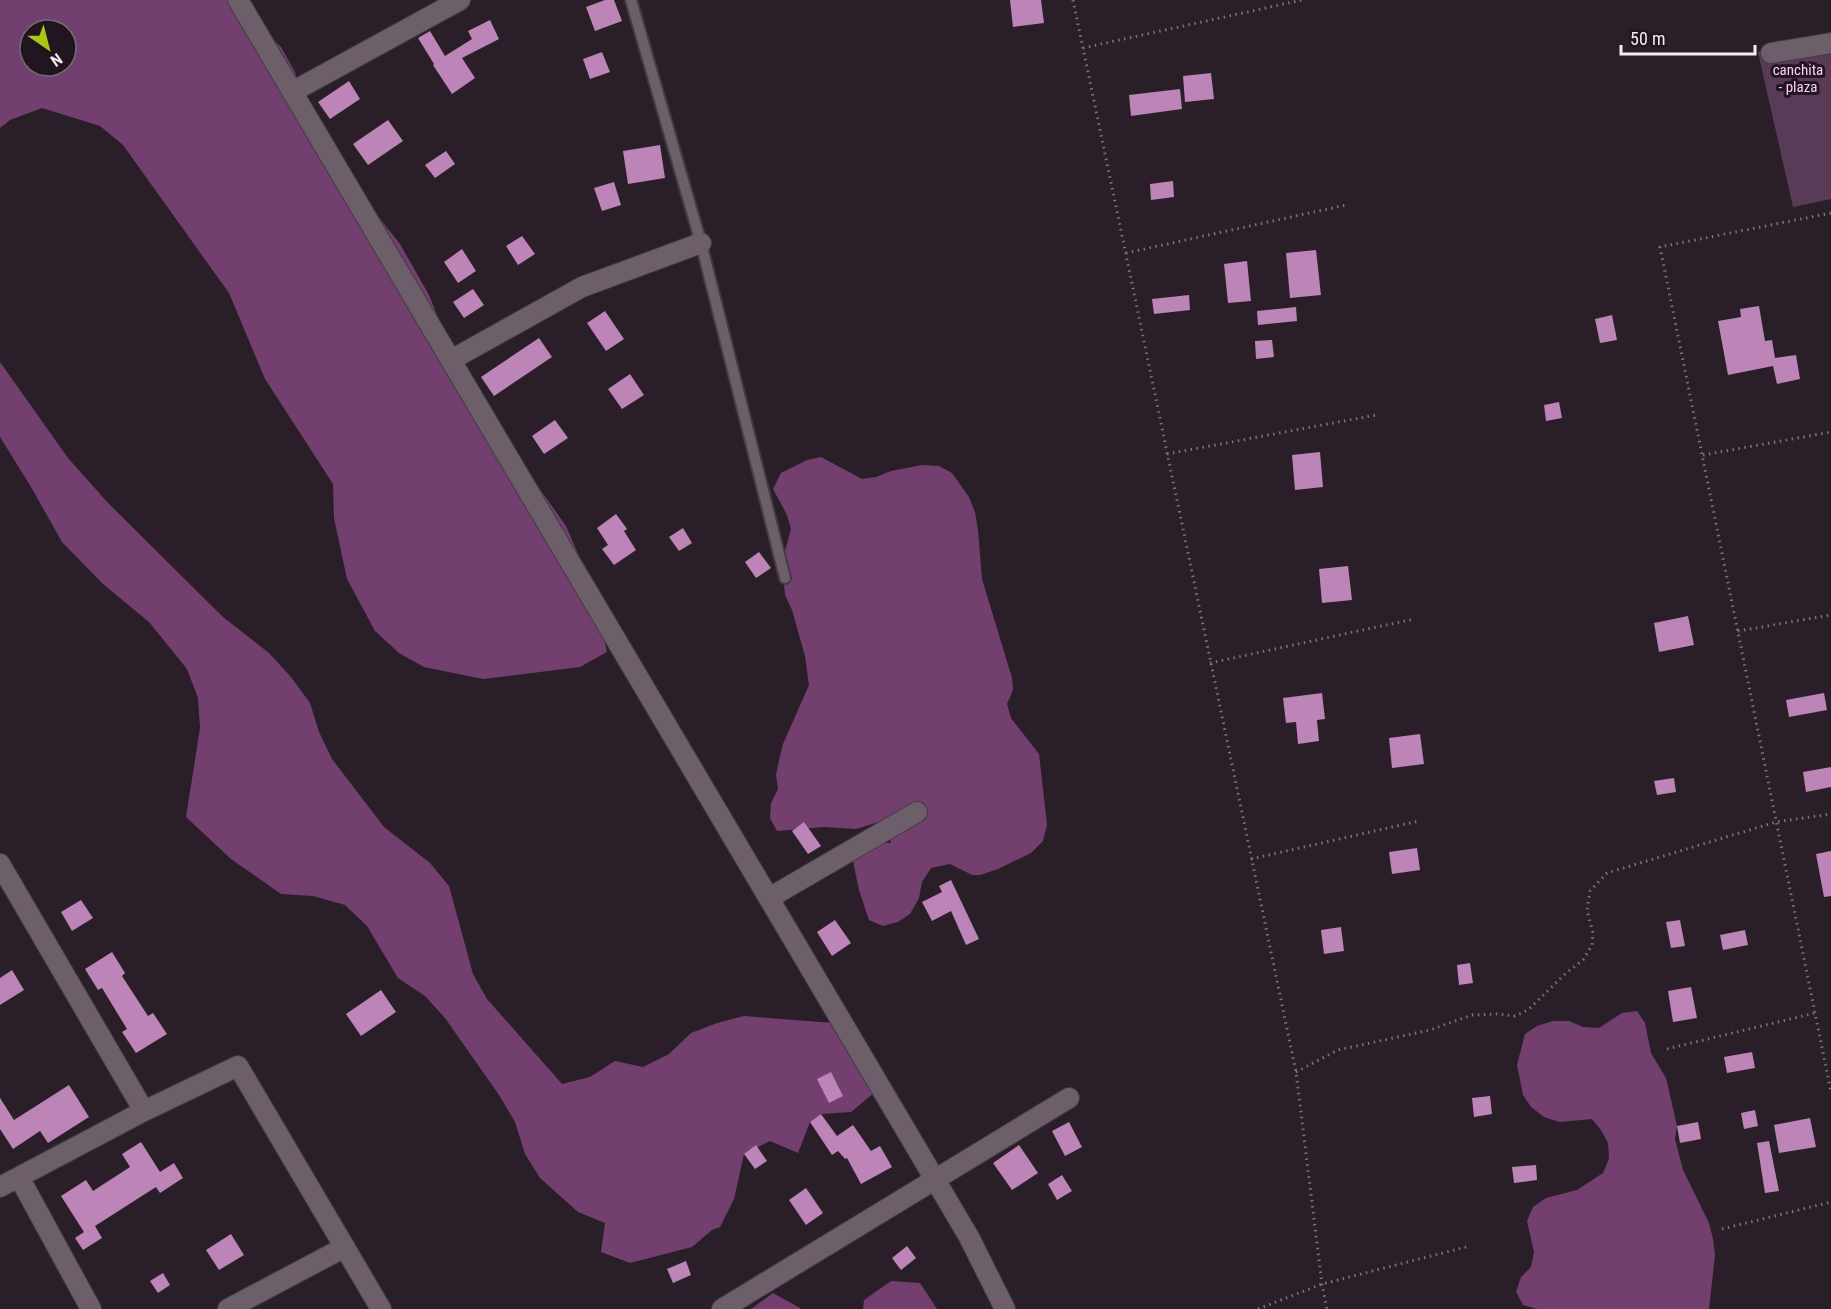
<svg xmlns="http://www.w3.org/2000/svg" width="1831" height="1309" font-family="'Roboto Condensed',sans-serif">
  <rect width="100%" height="100%" fill="#2a1f29"/>
  <path fill="#593b57" d="M1831 39V199L1793 207 1758 52Z"/>
  <path fill="#723f6f" fill-rule="evenodd" d="M0 0H229L281 47 295 72 310 131 400 244 429 295 463 380 566 526 592 586 607 652 580 667 483 679 424 667 399 653 375 631 347 579 334 518 333 484 265 379 229 293 123 145 100 126 42 108 10 120 0 128ZM30 30H66V66H30Z
    M0 362 68 458 108 503 223 617 269 653 291 677 310 703 319 732 332 759 384 827 430 863 449 886 473 974 487 999 562 1084 590 1077 615 1061 643 1067 669 1054 691 1033 717 1023 744 1016 833 1023 875 1092 851 1112 821 1114 810 1122 798 1153 770 1141 744 1154 734 1199 720 1227 712 1230 692 1247 630 1263 601 1252 605 1223 578 1212 540 1178 525 1154 515 1122 499 1095 445 1018 425 996 398 978 367 926 345 905 313 896 281 894 231 859 186 817 200 728 198 698 187 669 149 622 103 584 62 542 31 487 0 437Z
    M821 457 862 479 876 477 891 471 922 465 939 466 952 473 969 497 975 512 978 530 982 579 1012 678 1013 690 1007 704 1011 718 1039 754 1047 825 1043 841 1031 853 998 869 980 875H972L950 864 931 868 922 882 919 898 910 914 898 922 883 926 869 920 859 890 853 861C866 846 872 842 891 843L885 820 856 829 824 827 777 831 770 818 771 803 778 789 776 775 779 760 783 744 809 685 805 656 792 610 785 595 782 562 791 529 787 515 773 489 781 473 807 460Z
    M1637 1011 1645 1023 1651 1053 1666 1078 1677 1126 1675 1139 1683 1170 1709 1223 1713 1239 1715 1255 1709 1309H1537L1523 1305 1516 1292 1521 1277 1531 1267 1534 1252 1527 1221 1533 1207 1546 1198 1577 1190 1603 1173 1609 1159 1608 1143 1601 1130 1592 1119 1560 1122 1544 1117 1531 1107 1523 1095 1517 1065 1525 1034 1537 1026 1553 1021H1569L1583 1027 1599 1028 1622 1013Z
    M891 1281 920 1283 937 1309H863L864 1300Z
    M773 1293 800 1308V1309H751Z"/>
  <path fill="#bc84b7" d="M605 0H614L622 21 595 31 586 7Z
    M1010 0H1041L1044 23 1013 27Z
    M490 20 499 39 462 58 475 78 452 94 433 65 434 64 418 38 430 31 445 56 472 39 468 31Z
    M602 52 610 72 590 79 583 59Z
    M1211 73 1214 99 1185 102 1183 76Z
    M349 81 360 99 330 119 318 102Z
    M1180 89 1182 109 1131 116 1129 95Z
    M388 120 403 141 368 165 353 144Z
    M660 145 665 178 628 184 623 151Z
    M446 151 455 164 435 178 425 165Z
    M1173 181 1174 197 1151 200 1150 184Z
    M614 182 621 205 602 211 594 188Z
    M522 236 535 254 518 265 506 246Z
    M462 249 476 271 458 283 444 262Z
    M1316 250 1321 295 1290 298 1286 253Z
    M1247 261 1251 301 1228 303 1224 264Z
    M473 289 484 305 464 318 453 302Z
    M1189 295 1190 310 1154 314 1152 299Z
    M1759 306 1765 341 1772 340 1775 358 1796 355 1800 379 1777 384 1773 366 1728 375 1718 321 1741 317 1740 309Z
    M1296 307 1297 321 1258 325 1257 311Z
    M605 311 624 339 606 351 587 323Z
    M1612 315 1617 340 1600 343 1595 319Z
    M539 338 552 357 494 396 481 377Z
    M1272 340 1274 357 1256 359 1255 341Z
    M630 374 644 395 622 409 608 389Z
    M1559 402 1562 418 1546 421 1544 405Z
    M555 420 568 438 544 454 532 436Z
    M1320 452 1323 487 1295 490 1292 455Z
    M616 514 627 529 624 531 636 550 614 565 602 549 608 545 597 528Z
    M683 528 692 543 679 551 669 537Z
    M759 552 771 568 756 578 745 562Z
    M1348 566 1352 600 1322 603 1319 569Z
    M1688 616 1694 645 1659 652 1654 623Z
    M1322 693 1325 719 1317 720 1319 741 1298 744 1296 722 1286 723 1283 698Z
    M1824 693 1827 710 1789 717 1786 700Z
    M1420 734 1424 764 1392 768 1389 738Z
    M1831 767V787L1806 792 1803 772Z
    M1674 778 1676 792 1657 795 1654 781Z
    M804 822 821 846 808 854 792 831Z
    M1417 848 1420 870 1392 874 1389 852Z
    M1831 851V896L1824 897 1816 854Z
    M951 880 979 939 966 945 951 911 932 921 922 902 942 892 939 886Z
    M81 900 93 918 72 931 61 912Z
    M835 920 851 943 832 956 817 932Z
    M1680 920 1685 946 1671 948 1666 922Z
    M1341 927 1344 951 1324 954 1321 930Z
    M1745 930 1748 945 1723 950 1720 935Z
    M112 952 125 973 122 976 148 1016 153 1013 167 1034 136 1053 122 1032 127 1029 102 988 98 990 85 969Z
    M1470 963 1473 983 1459 985 1457 965Z
    M12 970 24 990 0 1005V978Z
    M1691 987 1697 1018 1673 1022 1668 991Z
    M381 990 396 1012 361 1036 346 1014Z
    M1752 1052 1755 1068 1727 1073 1724 1057Z
    M831 1072 843 1096 829 1103 817 1079Z
    M69 1085 89 1117 48 1143 40 1131 13 1149 0 1129V1098L14 1120Z
    M1490 1096 1492 1114 1474 1117 1472 1098Z
    M1755 1110 1758 1126 1744 1129 1741 1113Z
    M821 1114 837 1136 853 1125 871 1151 880 1146 892 1167 861 1184 847 1158 845 1159 838 1151 832 1155 810 1122Z
    M1810 1118 1816 1147 1779 1153 1774 1125Z
    M1069 1122 1082 1147 1065 1156 1052 1131Z
    M1698 1122 1701 1139 1680 1143 1677 1126Z
    M1769 1141 1779 1191 1765 1193 1757 1143Z
    M141 1142 160 1172 174 1163 183 1178 160 1193 156 1187 95 1226 102 1238 83 1250 75 1238 84 1232 61 1196 86 1180 93 1191 130 1167 122 1154Z
    M756 1145 767 1161 755 1169 744 1154Z
    M1019 1145 1038 1173 1012 1190 993 1163Z
    M1536 1165 1537 1180 1514 1183 1512 1167Z
    M1062 1175 1072 1191 1057 1200 1048 1184Z
    M806 1188 823 1213 806 1225 789 1200Z
    M231 1234 244 1255 219 1270 206 1250Z
    M907 1246 916 1258 901 1270 892 1258Z
    M686 1261 691 1275 673 1283 667 1269Z
    M163 1273 170 1285 158 1293 150 1281Z"/>
  <g fill="none" stroke-linecap="round" stroke-linejoin="round">
    <g stroke="#443b44" stroke-width="14">
      <path id="lane" d="M631 0 701 243 785 578"/>
    </g>
    <g stroke="#443b44" stroke-width="22">
      <path id="street" d="M238 0 969 1237 1005 1309
        M1771 53 1831 43
        M292 92 460 0
        M451 360 582 287 701 243
        M0 864 144 1111
        M769 898 917 812
        M19 1177 91 1309
        M0 1187 144 1111 238 1066 381 1309
        M228 1309 345 1247
        M722 1309 1069 1098"/>
    </g>
    <path stroke="#7d737c" stroke-width="3" stroke-dasharray="1.5 4.5" stroke-linecap="butt" d="M1073 0 1296 1072 1322 1284 1327 1309
      M1083 48 1302 0
      M1831 213 1660 247 1831 1092
      M1126 253 1346 205
      M1167 454 1376 415
      M1703 455 1831 432
      M1738 631 1831 615
      M1210 663 1414 619
      M1251 859 1419 821
      M1667 1049 1815 1013
      M1296 1072 1338 1050 1430 1030 1472 1015 1497 1014 1515 1016 1528 1010 1565 974 1583 960 1592 945 1593 933 1587 910 1590 891 1607 873 1776 822 1831 814
      M1722 1229 1831 1202
      M1258 1309 1322 1284 1470 1246"/>
    <use href="#lane" stroke="#6c5f6a" stroke-width="10"/>
    <use href="#street" stroke="#6c5f6a" stroke-width="20"/>
  </g>
  <g text-anchor="middle" dominant-baseline="central" stroke-width="6" stroke-linejoin="round" paint-order="stroke">
    <g font-size="15" fill="#fccdf8" stroke="#211620">
      <text x="1798" y="70">canchita<tspan x="1798" dy="17">- plaza</tspan></text>
    </g>
  </g>
  <g transform="translate(48 48) rotate(145)"><circle r="28" fill="#211620" stroke="#756c74" stroke-width="1.5"/>
  <path d="M0-4.5L10 22L0 15L-10 22Z" fill="#abc615"/>
  <text y="-9" font-size="16" font-weight="bold" text-anchor="middle" fill="#f4ecf3">N</text>
  </g>
  <path d="M1621 45v9h134v-9" fill="none" stroke="#f4ecf3" stroke-width="3"/>
  <text x="1630" y="45" font-size="18" fill="#f4ecf3" stroke="#211620" stroke-width="4.5" paint-order="stroke">50 m</text>
</svg>
